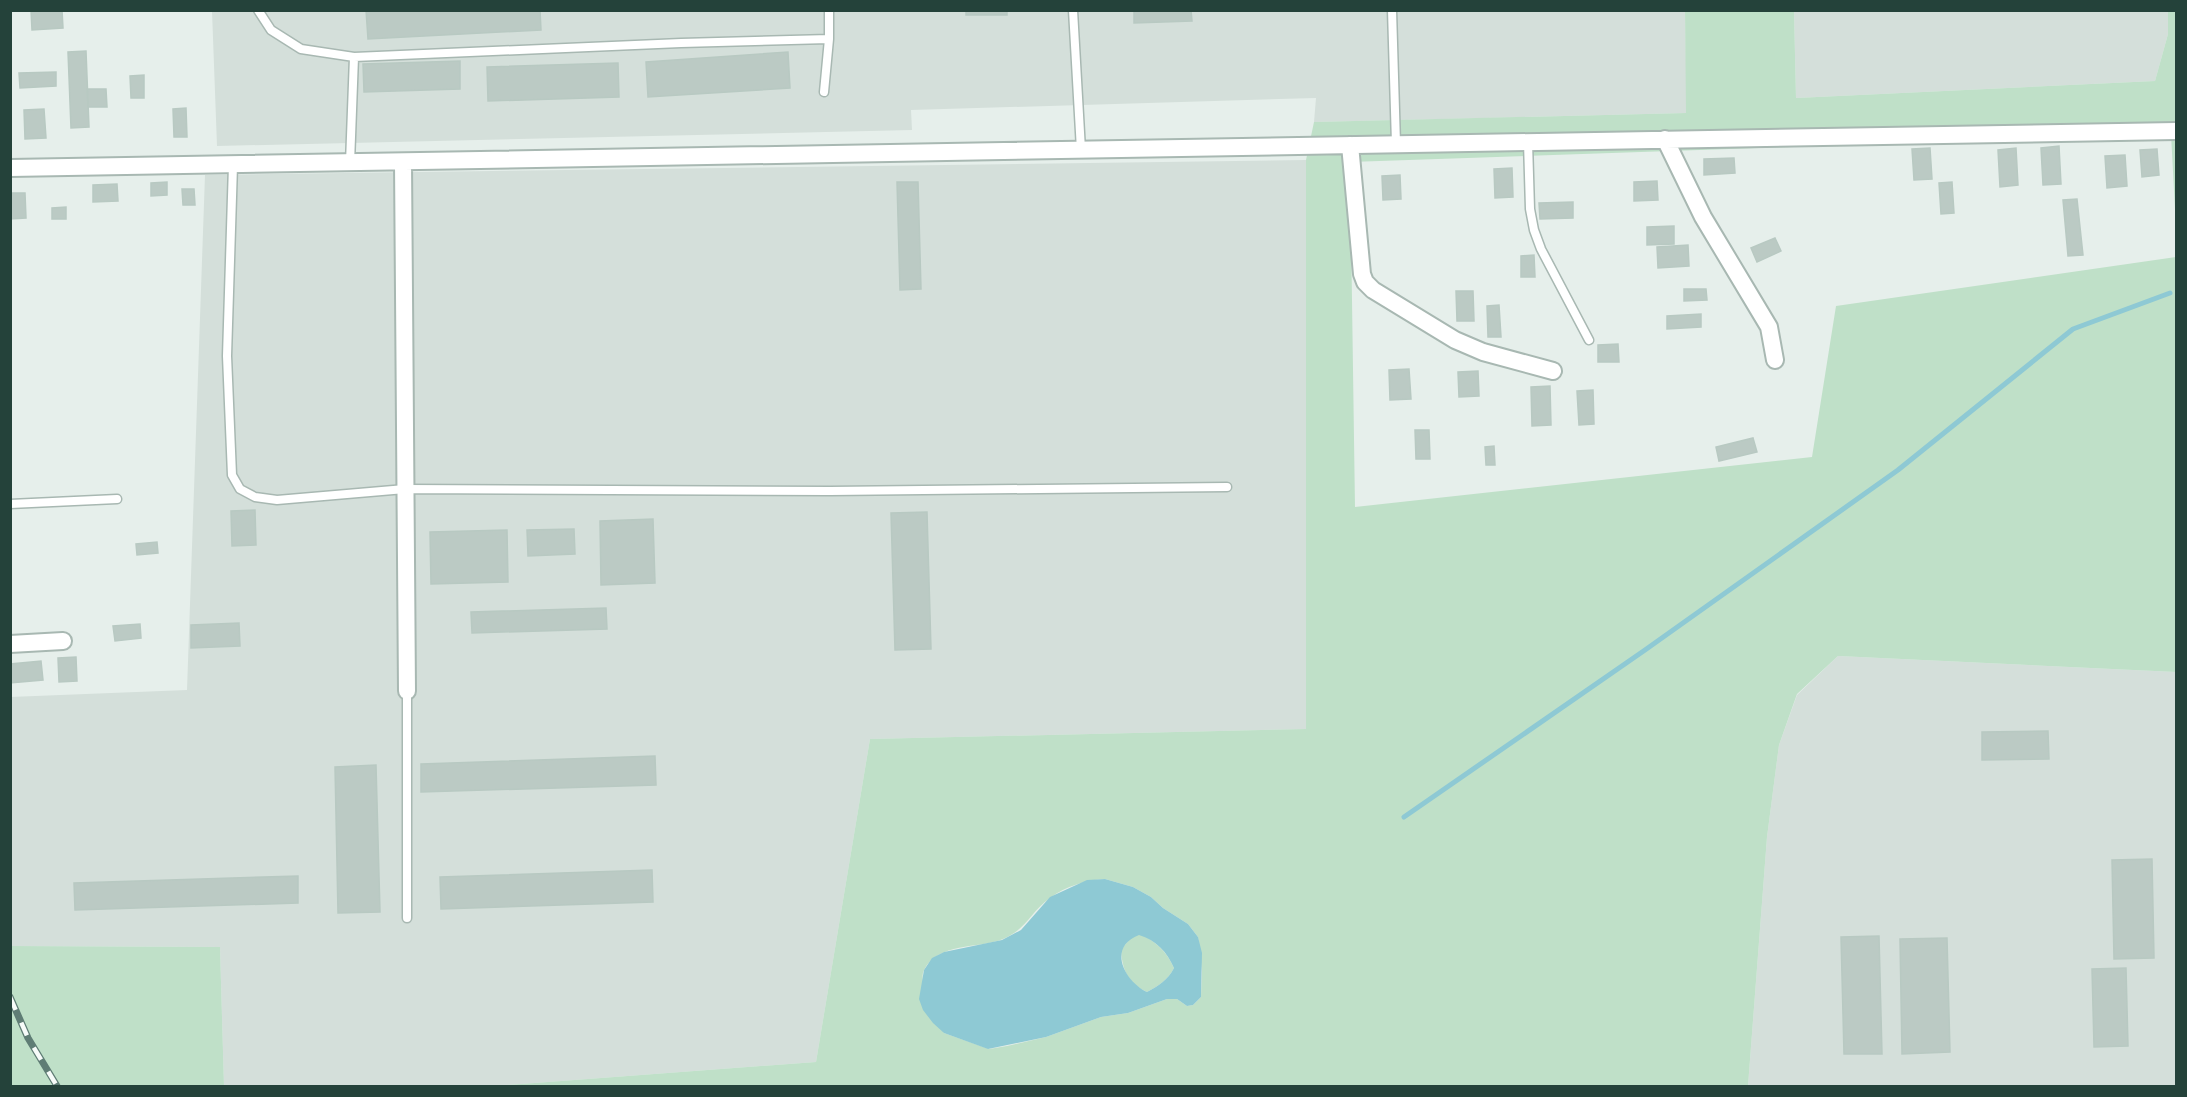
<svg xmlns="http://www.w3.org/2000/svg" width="2187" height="1097" font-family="'Open Sans',sans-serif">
  <rect width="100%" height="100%" fill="#e6efeb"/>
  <path fill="#d4dfda" d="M212 11H1685L1687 113 1314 122 1316 98 911 110 912 130 217 146Z
    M1794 11H2168V34L2155 81 1796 98Z
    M1306 160V729L870 739 816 1062 493 1086H224L220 947 11 946 10 697 187 690 205 175Z
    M1838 656 2176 672V1086H1748L1767 837 1779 745 1797 695Z"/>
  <path fill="#bfe0c8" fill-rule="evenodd" d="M1685 10 1794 11 1796 98 2155 81 2168 34V11H2176V228L2171 134 1350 162 1355 507 1812 457 1836 306 2176 257V672L1838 656 1797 694 1779 745 1767 837 1748 1086H493L816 1062 870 739 1306 729V160L1314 122 1686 113ZM1105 879 1133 887 1151 897 1163 908 1188 924 1198 937 1202 971 1201 997 1193 1005 1187 1006 1177 999H1167L1128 1013 1101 1017 1046 1037 1007 1046 989 1049 944 1033C937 1018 917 985 924 970 938 942 978 949 1003 939 1026 930 1031 911 1050 898 1066 886 1086 880 1105 879Z
    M1139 934C1155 940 1167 952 1174 968 1168 980 1158 986 1147 992 1128 983 1122 970 1121 949L1132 937Z
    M11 946 220 947 224 1086H11Z"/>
  <path fill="#8ec9d4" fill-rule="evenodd" d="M1105 879 1133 887 1151 897 1163 908 1188 924 1198 937 1202 953 1201 997 1193 1005 1187 1006 1177 999H1167L1128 1013 1101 1017 1046 1037 988 1049 944 1033 933 1023 923 1010 919 999 924 970 932 958 944 952 1002 940 1021 930 1050 897 1087 880ZM1139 935C1156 940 1167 952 1174 968 1168 980 1158 986 1147 992 1124 981 1107 947 1139 935Z"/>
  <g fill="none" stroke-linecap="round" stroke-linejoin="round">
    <path stroke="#8ec9d4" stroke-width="5" d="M1404 817 1645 650 1898 470 2073 329 2170 293"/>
  </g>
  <path fill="#bbcac4" stroke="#b8c9c2" stroke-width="1.5" d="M31 10H62L63 28 32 30Z
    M366 10H540L541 30 368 39Z
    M966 10H1007V15H966Z
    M1134 10H1191L1192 21 1134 23Z
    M86 51 89 127 71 128 68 52Z
    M788 52 790 88 648 97 646 62Z
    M460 61V89L364 92 363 64Z
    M618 63 619 97 488 101 487 67Z
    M56 72V86L20 88 19 73Z
    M144 75V98H131L130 76Z
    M87 89H106L107 107H88Z
    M186 108 187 137H174L173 109Z
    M44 109 46 138 25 139 24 110Z
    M2059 146 2061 184 2043 185 2041 148Z
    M1930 148 1932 179 1914 180 1912 149Z
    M2016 148 2018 185 2000 187 1998 150Z
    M2157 149 2159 175 2142 177 2140 150Z
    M2125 155 2127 186 2107 188 2105 156Z
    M1734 158 1735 173 1704 175V159Z
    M1512 168 1513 197 1495 198 1494 169Z
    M1400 175 1401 199 1383 200 1382 176Z
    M1657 181 1658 200 1634 201V182Z
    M167 182V195L151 196V183Z
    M897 182H918L921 289 900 290Z
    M1952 182 1954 213 1941 214 1939 183Z
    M117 184 118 201 93 202V185Z
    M182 189H194L195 205H183Z
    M10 193H25L26 218 10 219Z
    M2077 199 2083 255 2068 256 2063 200Z
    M1573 202V218L1540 219 1539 203Z
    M66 207V219H52V208Z
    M1674 226V244L1647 245V227Z
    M1775 238 1781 251 1757 262 1751 248Z
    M1688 245 1689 266 1658 268 1657 247Z
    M1534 255 1535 277H1521V256Z
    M1684 289H1706L1707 300 1684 301Z
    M1456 291H1473L1474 321H1457Z
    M1499 305 1501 337H1488L1487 306Z
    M1701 314V327L1667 329V316Z
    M1618 344 1619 362H1598V345Z
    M1409 369 1411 399 1390 400 1389 370Z
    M1478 371 1479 396 1459 397 1458 372Z
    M1550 386 1551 425 1532 426 1531 387Z
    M1593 390 1594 424 1579 425 1577 391Z
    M1415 430H1429L1430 459H1416Z
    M1753 438 1757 452 1719 461 1716 447Z
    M1494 446 1495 465H1486L1485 447Z
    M255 510 256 545 232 546 231 511Z
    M927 512 931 649 895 650 891 513Z
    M653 519 655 583 601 585 600 521Z
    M574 529 575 554 528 556 527 530Z
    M507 530 508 582 431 584 430 532Z
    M157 542 158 553 137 555 136 544Z
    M606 608 607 629 472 633 471 612Z
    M239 623 240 646 191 648V625Z
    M140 624 141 638 115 641 113 626Z
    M76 657 77 681 59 682 58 658Z
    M41 661 43 680 10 683V664Z
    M2048 731 2049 759 1982 760V732Z
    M655 756 656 785 421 792V764Z
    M376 765 380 912 338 913 335 767Z
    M2152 859 2154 958 2114 959 2112 860Z
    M652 870 653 902 441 909 440 877Z
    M298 876V903L75 910 74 883Z
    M1879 936 1882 1054H1844L1841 937Z
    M1947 938 1950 1052 1902 1054 1900 939Z
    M2126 968 2128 1046 2094 1047 2092 969Z"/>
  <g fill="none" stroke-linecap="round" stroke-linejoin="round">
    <g stroke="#a8b8b2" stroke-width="11">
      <path id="service" d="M258 10 271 30 301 49 354 57 681 43 829 39
        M1073 10 1081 150
        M1392 10 1396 144
        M824 92 829 39V10
        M1528 142 1530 209 1534 230 1541 249 1589 340
        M350 163 354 57
        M233 165 227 356 232 475 240 489 255 497 277 500 405 489 830 491 1227 487
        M10 504 117 499
        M407 918V691"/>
    </g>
    <g stroke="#a8b8b2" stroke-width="20">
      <path id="minor" d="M1665 139 1703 217 1769 327 1775 360
        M1350 145 1362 274 1365 282 1373 290 1455 340 1483 352 1553 371
        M403 162 407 691
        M10 168 2176 131
        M10 644 63 641"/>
    </g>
    <use href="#service" stroke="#fff" stroke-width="8"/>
    <use href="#minor" stroke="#fff" stroke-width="16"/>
    <g stroke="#5f7d75" stroke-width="7">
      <path id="rail" d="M10 997 28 1038 57 1086"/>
    </g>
    <use href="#rail" stroke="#f7fbf9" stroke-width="4.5" stroke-dasharray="14" stroke-linecap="butt"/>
  </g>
  <rect width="2187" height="1097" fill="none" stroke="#24423a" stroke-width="24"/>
</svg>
